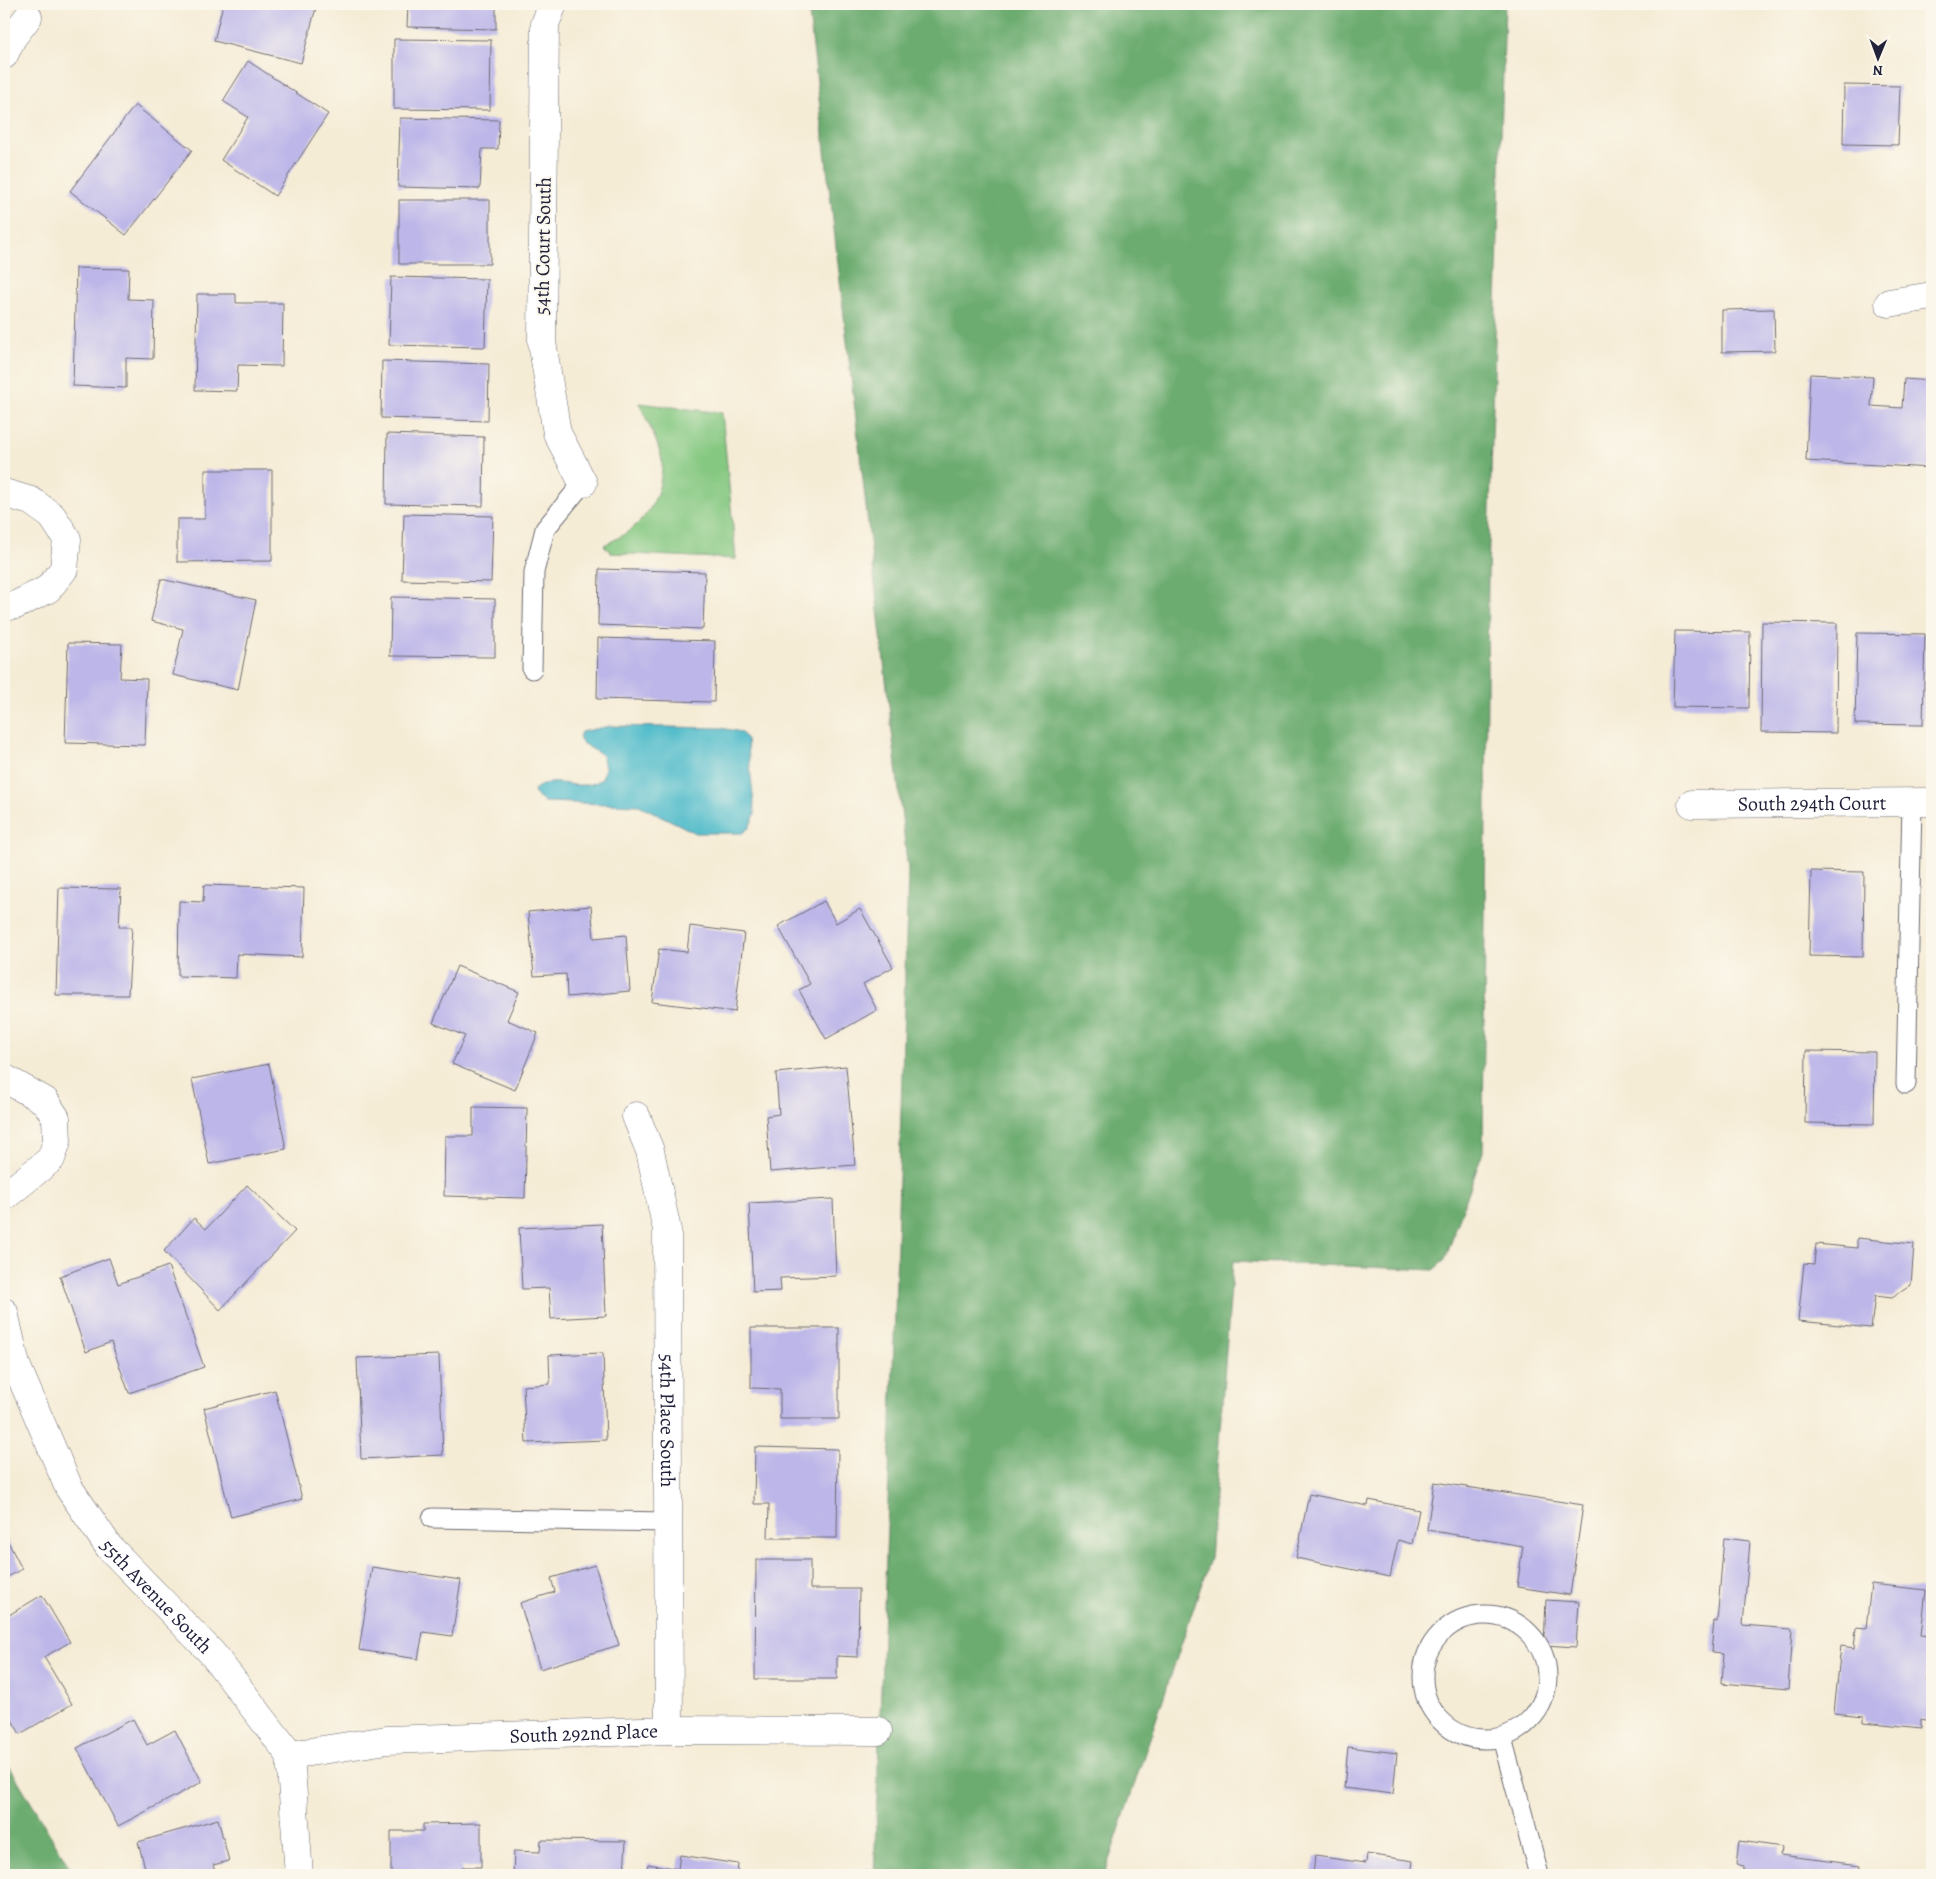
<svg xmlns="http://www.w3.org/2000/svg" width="1936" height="1879" font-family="Alegreya,serif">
  <rect width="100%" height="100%" fill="#fbf7ec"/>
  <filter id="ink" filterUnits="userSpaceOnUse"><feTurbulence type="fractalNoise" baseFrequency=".02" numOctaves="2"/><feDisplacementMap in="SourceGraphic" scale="10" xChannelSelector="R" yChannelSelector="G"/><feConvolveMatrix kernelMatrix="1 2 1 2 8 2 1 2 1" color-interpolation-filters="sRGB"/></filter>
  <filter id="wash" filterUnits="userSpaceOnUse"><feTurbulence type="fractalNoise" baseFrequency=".0096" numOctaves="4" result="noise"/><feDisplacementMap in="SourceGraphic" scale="20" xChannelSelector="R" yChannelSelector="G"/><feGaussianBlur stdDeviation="1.12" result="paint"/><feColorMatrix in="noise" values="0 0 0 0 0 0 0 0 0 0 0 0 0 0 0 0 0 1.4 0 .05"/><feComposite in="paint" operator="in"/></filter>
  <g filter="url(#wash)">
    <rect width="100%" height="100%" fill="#f5ecd6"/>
    <path fill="#85c881" stroke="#54755e" d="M639 403 722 413 736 559 611 553 604 545C633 532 653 515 660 483 661 476 663 467 662 460 658 441 647 421 639 403Z"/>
    <path fill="#6cac6f" stroke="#476755" d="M808 4H1505L1488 577 1483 1151 1445 1260 1433 1270 1233 1261 1210 1559 1104 1875H874L895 1314 908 870Z
      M4 1757 74 1875H4Z"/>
    <path fill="#4fbbca" stroke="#386e82" d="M610 726 721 728 741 732 747 740 755 814 749 828 742 833H696L639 805 544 802 535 795 534 790C552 775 571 789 590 784 594 784 598 781 602 779L605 768 602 755 582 743 579 737 581 732Z"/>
    <g id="blocks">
      <path fill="#bdb7e9" d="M223 4H317L301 63 214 41Z
        M408 4H496V29L407 27Z
        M394 39 491 40 490 110 394 109Z
        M248 61 328 114 275 196 221 160 248 117 223 101Z
        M1844 85 1900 86 1898 145 1843 144Z
        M135 105 192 150 126 235 70 191Z
        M400 118 499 120 498 149H482L480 189 398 187Z
        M399 200H490V264H399Z
        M76 268 129 269 128 299 154 300 153 359 126 358V388L73 386Z
        M391 277 487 279 485 347 389 345Z
        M197 294H236V303H283L282 366 238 365 237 391 195 390Z
        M1774 309 1775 351 1722 352V310Z
        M382 361 489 364 488 421 381 418Z
        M1810 374 1873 377 1871 406 1902 408 1904 379 1932 381V468L1806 461Z
        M387 434 484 437 483 506 386 504Z
        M205 470H272V561L177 562V519H205Z
        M404 514 493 516 491 582 402 580Z
        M599 569 705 572 703 629 598 625Z
        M161 579 256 600 238 690 173 675 183 629 151 621Z
        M391 597 495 599V657L390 656Z
        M1762 622 1837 623 1836 733 1761 732Z
        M1675 631 1750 632 1749 708 1673 707Z
        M1857 633 1925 634 1923 725 1855 724Z
        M598 638 715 641 714 702 597 699Z
        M68 643 122 644 120 678 147 679 145 745 65 743Z
        M1811 871 1864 872 1863 957 1809 956Z
        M204 885 304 888 302 957 237 954 236 978 178 976 179 901 203 902Z
        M59 888 121 889 119 927H132L128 995H56Z
        M824 901 836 923 860 909 893 967 863 984 877 1010 826 1039 799 990 810 984 778 926Z
        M591 906 594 938 626 935 630 991 567 997 566 974 534 976 528 912Z
        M690 926 744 933 735 1012 652 1002 659 949 687 952Z
        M457 966 519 992 507 1020 538 1033 515 1090 452 1064 465 1036 433 1023Z
        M1806 1051 1875 1052 1874 1124 1805 1123Z
        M269 1064 286 1149 209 1164 192 1079Z
        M846 1066 855 1165 770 1172 766 1116 779 1114 776 1073Z
        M473 1107 527 1108 525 1198 444 1196 445 1136H473Z
        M247 1185 295 1231 220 1310 164 1251 194 1218 206 1229Z
        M833 1199 836 1276 780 1278 781 1291 753 1292 749 1203Z
        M602 1224 606 1316 551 1319 549 1288 522 1289 519 1228Z
        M1857 1238 1914 1244 1911 1285 1892 1298 1875 1296 1871 1328 1798 1321 1804 1263 1814 1264 1816 1244 1857 1248Z
        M109 1258 118 1284 168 1266 204 1367 129 1393 111 1342 86 1352 60 1276Z
        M751 1328H839V1419H780V1389L751 1388Z
        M603 1353 606 1440 526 1443 523 1386 550 1384 549 1355Z
        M439 1355 443 1455 361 1459 357 1358Z
        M275 1390 302 1499 231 1517 204 1408Z
        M755 1447 838 1449 837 1538H768L769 1504H754Z
        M1434 1482 1583 1505 1570 1595 1517 1587 1523 1546 1427 1530Z
        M1309 1494 1368 1506 1369 1500 1419 1510 1412 1544 1398 1540 1390 1577 1296 1558Z
        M4 1534 22 1569 4 1579Z
        M1724 1538 1750 1541 1743 1625 1792 1629 1788 1689 1722 1683 1724 1653 1711 1652 1714 1621 1717 1622Z
        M756 1560H810V1589H859L858 1657 837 1656V1679H755Z
        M595 1565 619 1645 540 1669 520 1603 555 1592 551 1578Z
        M372 1567 461 1580 452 1636 423 1632 418 1659 359 1650Z
        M1871 1584 1926 1590 1921 1635 1931 1636 1926 1680 1932 1681V1712L1931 1721 1921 1719V1728L1864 1722V1716L1834 1713 1841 1646 1854 1648 1856 1628 1866 1629Z
        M42 1595 70 1642 44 1657 72 1704 20 1734 4 1706V1618Z
        M1546 1600 1579 1602 1576 1647 1544 1645Z
        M133 1719 147 1745 175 1730 202 1782 118 1826 77 1748Z
        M1348 1747 1397 1753 1393 1794 1344 1788Z
        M218 1819 229 1861 213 1865 216 1875H147L138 1842Z
        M481 1823V1867H462V1875H391V1831H423V1824Z
        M541 1840 626 1841 624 1875H513L514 1851 540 1852Z
        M1740 1841 1781 1847 1780 1855 1860 1865 1859 1875H1743L1744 1866 1737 1865Z
        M1367 1854 1413 1861 1411 1875H1313L1315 1856 1366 1863Z
        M680 1855 738 1864 737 1875H646L648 1864 678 1869Z
        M868 1871V1875H779V1873Z"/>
    </g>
  </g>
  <g filter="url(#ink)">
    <use href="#blocks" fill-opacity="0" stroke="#6c6971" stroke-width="1"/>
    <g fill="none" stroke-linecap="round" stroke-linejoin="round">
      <g stroke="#6c6971" stroke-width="21">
        <path id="lane" d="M532 669 534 572 545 529 583 483
          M1906 1084 1912 802
          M432 1518 669 1522
          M1423 1677a62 62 0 1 1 124 0a62 62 0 1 1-124 0Z
          M1502 1738 1539 1875"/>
      </g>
      <g stroke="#6c6971" stroke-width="29">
        <g id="street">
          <path d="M553 4 545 24 542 342 557 433 583 483"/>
          <path d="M4 55 12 38 28 17"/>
          <path d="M1889 303 1932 296"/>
          <path d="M4 493 31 501 52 516 67 539 64 569 48 589 16 605 4 607"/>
          <path id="s1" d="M1692 804 1932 802"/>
          <path d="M4 1078 45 1101 56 1118 57 1141 51 1159 4 1197"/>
          <path id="s2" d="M636 1116 650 1151 667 1230 669 1730"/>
          <path id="s3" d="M4 1312 16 1365 69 1488 109 1547 211 1652 290 1755 299 1875"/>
          <path id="s4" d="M290 1755 387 1740 669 1730 878 1731"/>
        </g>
      </g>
      <use href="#lane" stroke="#fff" stroke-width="19"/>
      <use href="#street" stroke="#fff" stroke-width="28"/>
    </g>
  </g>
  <g text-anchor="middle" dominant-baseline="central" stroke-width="4" stroke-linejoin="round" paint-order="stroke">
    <g font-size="20" fill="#22223b" stroke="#fbf7ec">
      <text transform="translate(543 246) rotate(-89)">54th Court South</text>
      <text stroke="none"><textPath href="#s1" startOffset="120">South 294th Court</textPath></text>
      <text stroke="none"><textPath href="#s2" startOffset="309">54th Place South</textPath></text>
      <text stroke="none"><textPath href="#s3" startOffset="328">55th Avenue South</textPath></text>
      <text stroke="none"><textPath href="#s4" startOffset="295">South 292nd Place</textPath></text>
    </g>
  </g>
  <rect width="1936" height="1879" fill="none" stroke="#fbf7ec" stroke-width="20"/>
  <g transform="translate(1878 58) rotate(181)" stroke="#fbf7ec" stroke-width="4" paint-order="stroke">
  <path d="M0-4L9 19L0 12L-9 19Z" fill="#22223b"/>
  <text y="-8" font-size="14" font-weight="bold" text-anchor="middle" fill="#22223b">N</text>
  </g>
</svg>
